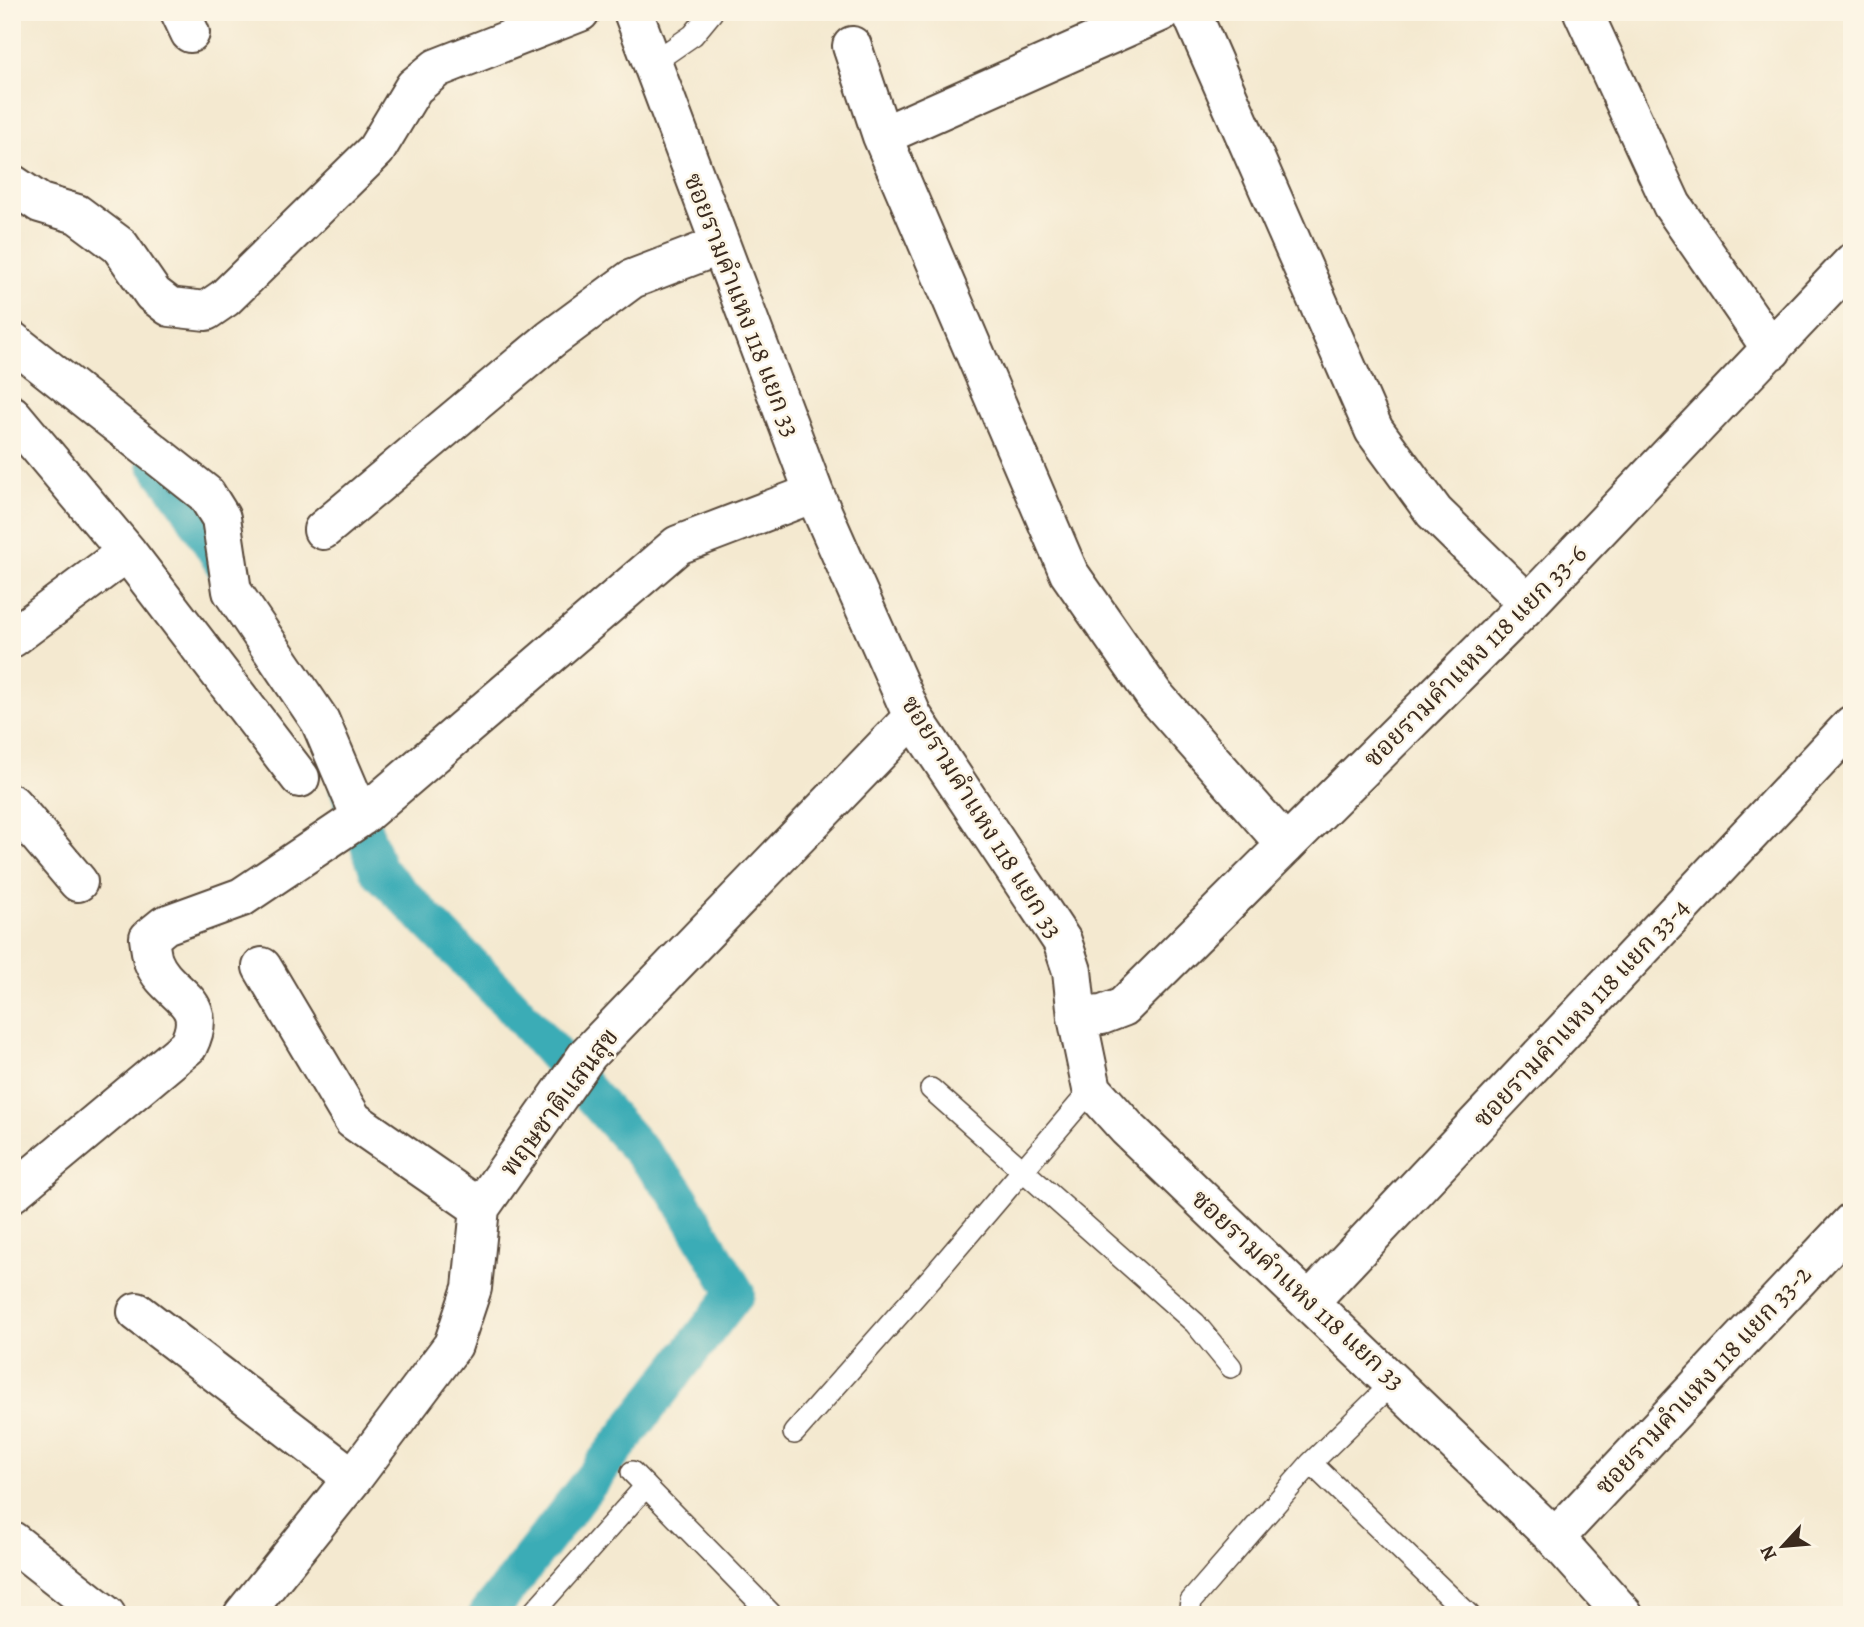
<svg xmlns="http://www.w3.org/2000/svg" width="1864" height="1627" font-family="Alegreya,'Noto Serif Thai',serif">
  <rect width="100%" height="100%" fill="#fcf5e5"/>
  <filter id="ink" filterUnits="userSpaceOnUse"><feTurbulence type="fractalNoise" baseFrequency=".0143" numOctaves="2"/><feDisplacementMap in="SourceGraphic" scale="14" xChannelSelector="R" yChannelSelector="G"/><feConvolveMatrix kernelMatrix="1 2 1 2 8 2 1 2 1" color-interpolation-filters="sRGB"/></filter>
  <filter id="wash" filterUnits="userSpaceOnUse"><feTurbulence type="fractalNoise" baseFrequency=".00686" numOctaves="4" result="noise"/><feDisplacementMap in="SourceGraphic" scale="28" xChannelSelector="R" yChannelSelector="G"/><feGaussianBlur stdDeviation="1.57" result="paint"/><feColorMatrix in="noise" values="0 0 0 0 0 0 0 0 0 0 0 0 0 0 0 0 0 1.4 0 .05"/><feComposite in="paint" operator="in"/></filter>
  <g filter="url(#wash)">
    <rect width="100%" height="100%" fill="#f4e9d0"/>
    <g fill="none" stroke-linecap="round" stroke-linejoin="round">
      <path stroke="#3bacb6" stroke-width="38" d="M156 463 186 502 231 576
        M348 787 378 870 511 1005 675 1190 736 1293 487 1615"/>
    </g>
  </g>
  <g filter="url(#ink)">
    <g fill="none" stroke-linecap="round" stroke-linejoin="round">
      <g stroke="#574739" stroke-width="24">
        <path id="service" d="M651 64 693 35 712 12
          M931 1089 1195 1323 1231 1367
          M794 1433 933 1276 1092 1089
          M1311 1463 1469 1615
          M632 1472 772 1615
          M531 1615 646 1486
          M1189 1615 1191 1601 1311 1463 1395 1381"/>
      </g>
      <g stroke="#574739" stroke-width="42">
        <path id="minor" d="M180 12 190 33
          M633 12 814 493 913 717 1062 941 1072 971 1077 1017 1092 1089 1127 1128 1555 1538 1624 1615
          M1191 12 1374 430 1434 512 1528 604
          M1583 12 1672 205 1772 350
          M852 46 882 136 1069 573 1154 695 1286 845
          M882 136 1161 12
          M12 184 40 203 77 214 120 246 153 294 170 307 206 311 225 298 376 150 414 87 437 68 580 12
          M12 341 206 494 221 518 232 591 320 721 361 817
          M12 415 127 552 300 778
          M323 530 551 339 632 279 718 246
          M12 638 127 552
          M12 804 78 882
          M262 967 353 1120 480 1208
          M1077 1017 1102 1015 1123 1007 1528 604 1852 263
          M12 1193 188 1046C212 998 167 997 153 961 151 954 150 945 149 938L165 925 242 897 361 817 678 545 814 493
          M1310 1301 1852 725
          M137 1312 353 1478
          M1555 1538 1852 1222
          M12 1541 106 1615
          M243 1615 353 1478 453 1345 472 1288 480 1208 588 1054 913 717"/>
      </g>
      <use href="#service" stroke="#fff" stroke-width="21"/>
      <use href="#minor" stroke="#fff" stroke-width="38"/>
    </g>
  </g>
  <g text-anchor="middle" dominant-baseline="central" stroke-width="5" stroke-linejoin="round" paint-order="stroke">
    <g font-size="26" fill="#3b2a1e" stroke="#fcf5e5">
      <text transform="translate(742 305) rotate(69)">ซอยรามคำแหง 118 แยก 33</text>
      <text transform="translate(1475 656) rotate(-45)">ซอยรามคำแหง 118 แยก 33-6</text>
      <text transform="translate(982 817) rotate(58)">ซอยรามคำแหง 118 แยก 33</text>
      <text transform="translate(1581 1013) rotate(-47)">ซอยรามคำแหง 118 แยก 33-4</text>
      <text transform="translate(559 1102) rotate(-53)">พฤษชาติแสนสุข</text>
      <text transform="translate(1298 1290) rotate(43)">ซอยรามคำแหง 118 แยก 33</text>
      <text transform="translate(1703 1380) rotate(-47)">ซอยรามคำแหง 118 แยก 33-2</text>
    </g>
  </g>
  <rect width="1864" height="1627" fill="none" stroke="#fcf5e5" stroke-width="42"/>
  <g transform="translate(1783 1546) rotate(244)" stroke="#fcf5e5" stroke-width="5" paint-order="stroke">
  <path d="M0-5L12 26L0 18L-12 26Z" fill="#3b2a1e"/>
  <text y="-10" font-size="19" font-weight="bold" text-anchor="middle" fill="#3b2a1e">N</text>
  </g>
</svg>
